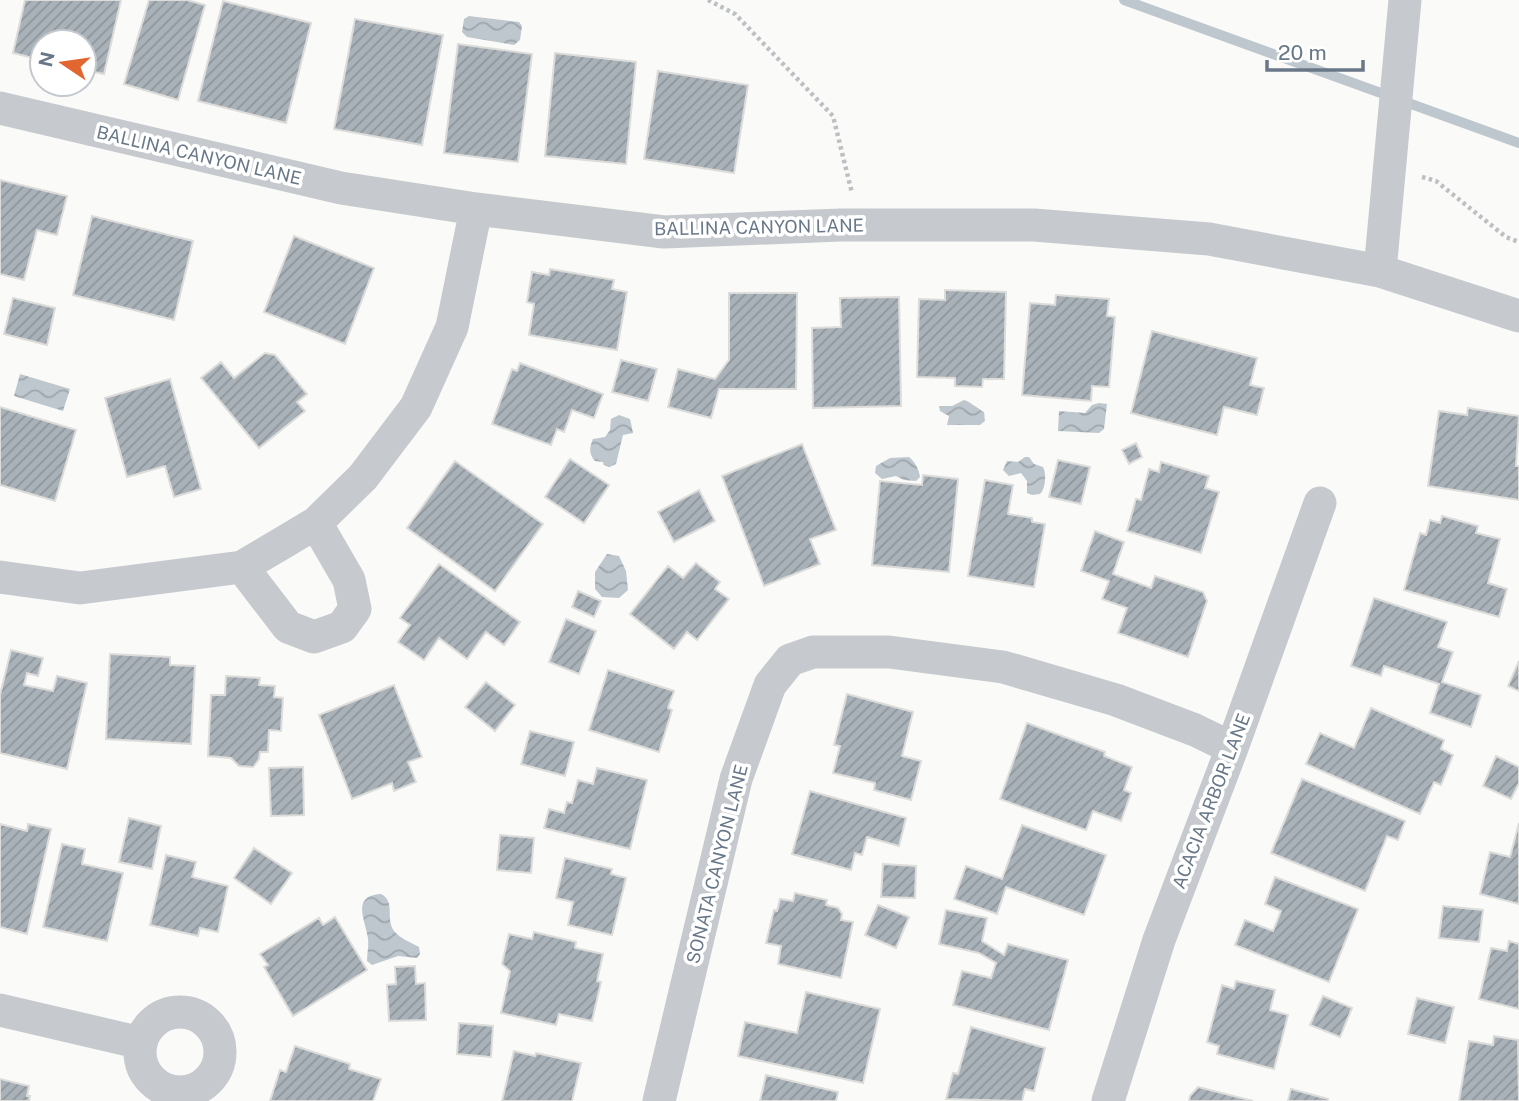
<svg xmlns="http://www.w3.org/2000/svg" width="1519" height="1101" font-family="'Public Sans',sans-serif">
  <defs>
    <pattern id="water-waves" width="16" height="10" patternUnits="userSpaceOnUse" patternTransform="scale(1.75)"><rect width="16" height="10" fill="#bec7cd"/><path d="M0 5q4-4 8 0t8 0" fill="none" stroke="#9ea6ac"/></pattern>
    <pattern id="building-hatch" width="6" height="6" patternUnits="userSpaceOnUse" patternTransform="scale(1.75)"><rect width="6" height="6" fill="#aab2b9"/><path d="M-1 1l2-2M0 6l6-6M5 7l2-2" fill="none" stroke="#8e969c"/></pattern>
  </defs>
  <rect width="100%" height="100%" fill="#fafaf8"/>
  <path fill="url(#water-waves)" d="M469 16 519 22 522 26 520 40 514 45 467 37 462 32 464 19Z
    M20 374 70 389 63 411 14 396Z
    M964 400C969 401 977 408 984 412L985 421 980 425H947L949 416 940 411 939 406H952Z
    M1099 403 1107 404 1104 429 1099 433 1058 431 1059 411 1085 413 1092 405Z
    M619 415 630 419 633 433 623 435 616 464 609 467 604 465 603 462 595 461C589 454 589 448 593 439L605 437 610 430 611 419Z
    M909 457C915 462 919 469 920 477L916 481 904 480 896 476 882 479 875 473 876 466 890 458Z
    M1025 457H1029L1034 464 1043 467C1047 474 1045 490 1040 494L1032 495 1027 493V481L1021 473 1009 476 1003 470 1007 461 1018 462Z
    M607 554 619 556 626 571 628 590 619 598 602 597 595 589V572Z
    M381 894C396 902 385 918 394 931 401 939 410 942 419 947L420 954 417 958 398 956 372 965 367 961C367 954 369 946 368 939 366 921 350 896 381 894Z"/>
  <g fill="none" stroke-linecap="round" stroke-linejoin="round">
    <path stroke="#bec7cd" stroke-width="10" d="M1124 0 1519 143"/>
  </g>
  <path fill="url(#building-hatch)" stroke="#dcdcda" stroke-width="2" d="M25 0H121L104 74 84 70V42H42V60L13 53Z
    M149 0H187L205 5 178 100 124 84Z
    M223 1 311 23 286 123 198 101Z
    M355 19 443 35 422 145 334 129Z
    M458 44 532 54 518 162 444 153Z
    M555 53 636 62 626 164 545 156Z
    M658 71 748 85 734 173 644 159Z
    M0 180 67 196 57 235 37 230 24 280 0 274Z
    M92 216 193 241 174 320 73 295Z
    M294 236 374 268 345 344 264 312Z
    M550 269 614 280 612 289 627 292 617 350 529 335 534 304 527 302 532 272 549 275Z
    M945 290 1006 292 1004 379H983L982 387 955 386V378L917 377 919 299 945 300Z
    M729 293H797L796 389H719L711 418 668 407 678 369 715 379 729 360Z
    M1056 295 1109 299 1107 316 1115 317 1109 387 1092 386 1091 401 1022 395 1030 303 1055 305Z
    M899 297 901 406 813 408 812 328 841 327 840 298Z
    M13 298 55 308 47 345 4 334Z
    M1152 331 1257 358 1250 385 1264 388 1257 415 1224 407 1217 435 1131 413Z
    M265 353 275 355 307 394 297 402 305 411 259 448 201 378 221 362 234 378Z
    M621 360 657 369 648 401 612 392Z
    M520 363 603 394 594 418 572 410 564 432 557 429 551 445 492 424 512 369 517 371Z
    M170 379 201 489 174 497 165 466 127 477 105 398Z
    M0 407 76 430 55 501 0 485Z
    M1468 408 1519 416 1516 466H1519V500L1428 486 1439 411 1467 415Z
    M1136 443 1142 457 1129 464 1122 450Z
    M802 444 836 530 810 539 820 564 764 586 722 476Z
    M570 459 609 485 584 523 545 497Z
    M1058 460 1090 467 1081 504 1049 497Z
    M455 461 543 524 495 591 407 528Z
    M1161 462 1209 476 1205 488 1219 492 1201 553 1127 531 1136 499 1141 500 1149 469 1159 472Z
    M923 475 958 479 949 572 872 565 880 481 922 485Z
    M985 480 1013 485 1008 514 1032 518V522L1045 524 1034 587 968 576Z
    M699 490 715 521 674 542 658 512Z
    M1442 516 1478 526 1476 533 1500 539 1488 583 1507 589 1499 617 1404 590 1420 533 1426 535 1430 520 1440 523Z
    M1095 531 1124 542 1113 574 1151 588 1155 576 1203 592 1207 601 1188 657 1118 633 1127 608 1102 599 1109 581 1081 571Z
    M696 563 720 582 715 589 729 599 697 640 687 632 674 649 630 614 668 566 683 578Z
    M439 564 520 622 504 645 486 632 467 659 439 638 424 660 398 642 410 625 400 618Z
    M578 591 601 601 594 617 572 607Z
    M1374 598 1447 622 1438 647 1453 652 1442 682 1481 695 1471 727 1430 713 1439 684 1384 666 1381 676 1351 666Z
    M566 619 596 631 579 674 549 662Z
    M11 650 43 658 38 676 27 673 24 685 53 691 57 676 87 683 67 769 0 753V695Z
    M110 654 170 657V665L195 666 191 744 106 739Z
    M1519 661V691L1508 686Z
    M608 670 674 691 668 708 672 710 659 752 589 730Z
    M226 676 260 678 259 685 275 686 274 697 283 698 281 731 269 730 268 752H260L259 759 253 767 239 766 231 758 208 756 211 695H225Z
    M486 682 515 705 495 731 465 707Z
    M394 685 422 757 408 762 416 782 394 791 392 783 352 799 319 715Z
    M847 694 913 712 902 756 921 761 911 800 874 790 875 783 833 773 840 746 834 745Z
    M1371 708 1444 740 1441 749 1453 755 1441 785 1434 782 1420 814 1306 764 1320 733 1354 748Z
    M1027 723 1105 752 1104 756 1132 767 1124 790 1131 793 1121 821 1093 811 1086 830 1000 799Z
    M530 731 574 742 565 776 521 764Z
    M1496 756 1519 767V783L1511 799 1483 786Z
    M303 767 304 815 271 816 269 768Z
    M597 768 647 780 630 849 544 828 549 809 564 813 567 802 572 803 578 780 593 784Z
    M1302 779 1405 821 1398 840 1387 836 1365 891 1271 853Z
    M810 791 906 818 899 846 867 837 862 855 855 853 851 870 792 854Z
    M129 818 161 826 152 869 119 862Z
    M1519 823V904L1480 894 1490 852 1510 857Z
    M0 824 27 831 28 824 51 829 27 934 0 927Z
    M1022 825 1106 855 1084 915 1006 887 997 914 954 899 966 866 1002 879Z
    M500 835 534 838 531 873 497 870Z
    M62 844 85 849 82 864 123 873 107 941 43 927Z
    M254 848 292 873 271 904 234 878Z
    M166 855 196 862 192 877 228 886 218 932 200 928 198 936 150 925Z
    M565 858 612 869 611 874 626 878 612 935 568 925 573 902 556 898Z
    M883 864 916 866 915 898 881 897Z
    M1275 877 1358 909 1329 982 1235 945 1245 920 1273 931 1281 911 1265 904Z
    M795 893 827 900 826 905 838 908 842 914 841 920 853 922 841 978 778 964 781 946 766 943 774 910 777 911 780 899 793 901Z
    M878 905 909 917 896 948 865 935Z
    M1443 906 1483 910 1479 942 1439 938Z
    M946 910 987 918 982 941 1004 955 1008 944 1068 960 1049 1030 953 1005 962 971 991 978 996 963 979 953 939 944Z
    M335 917 367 970 293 1016 264 967 268 965 260 954 319 918 323 925Z
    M534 932 576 942 575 948 603 954 597 981 601 982 592 1021 559 1014 556 1025 501 1013 510 971 502 964 509 934 532 939Z
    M1509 941 1519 944V1009L1479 999 1491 948 1507 951Z
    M415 966 416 984 425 983 426 1020 389 1021 387 985 396 984 395 967Z
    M1236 981 1275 990 1270 1010 1288 1015 1274 1069 1217 1054 1219 1046 1207 1042 1222 985 1234 989Z
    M806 992 880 1009 863 1083 738 1056 745 1022 797 1033Z
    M1323 996 1352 1008 1340 1037 1310 1025Z
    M1417 998 1454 1007 1445 1043 1408 1034Z
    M459 1023 493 1026 491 1057 457 1054Z
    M971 1027 1045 1048 1034 1091 1025 1089 1022 1101 946 1099 953 1073 958 1074Z
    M1494 1036 1518 1040 1519 1101H1459L1469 1041 1493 1045Z
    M295 1046 350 1064 349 1069 381 1079 373 1101H270L280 1070 286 1072Z
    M514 1051 535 1056 536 1053 581 1063 572 1101H502Z
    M766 1075 838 1092 836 1101H760Z
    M0 1079 29 1086 27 1096H30L29 1101H0Z
    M1198 1087 1253 1101H1189L1190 1096Z
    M1291 1089 1328 1099 1327 1101H1288Z"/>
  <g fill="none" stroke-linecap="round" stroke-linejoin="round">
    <path stroke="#bdc0c3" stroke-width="4.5" stroke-dasharray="3.5 3.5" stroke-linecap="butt" d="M708 0 735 14 833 116 852 193
      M1422 177 1436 181 1506 237 1519 242"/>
    <path stroke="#c6c9cd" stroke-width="33" d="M0 108 341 188 476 209 664 232 841 225H1034L1209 239 1380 271 1519 316
      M1380 271 1405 0
      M242 567 288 627 314 637 342 627 355 609 349 580 316 523
      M0 577 80 588 242 567 316 523 363 477 416 407 452 327 476 209
      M0 1010 141 1043
      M140 1052a40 40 0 1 1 80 0a40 40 0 1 1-80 0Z
      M659 1101 736 779 770 685 790 660 813 652H889L1003 667 1116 700 1195 730 1232 748
      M1108 1101 1159 940 1232 748 1320 503"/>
  </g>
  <g text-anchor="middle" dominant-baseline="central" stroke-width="7" stroke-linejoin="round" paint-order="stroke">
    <g font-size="18" fill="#697888" stroke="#fff">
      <text transform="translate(199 155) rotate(13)">BALLINA CANYON LANE</text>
      <text transform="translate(759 227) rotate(-1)">BALLINA CANYON LANE</text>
      <text transform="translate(1211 801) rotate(-69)">ACACIA ARBOR LANE</text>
      <text transform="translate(717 864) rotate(-76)">SONATA CANYON LANE</text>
    </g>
  </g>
  <g transform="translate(63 63) rotate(283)"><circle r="33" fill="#ffffff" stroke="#c3c9cf" stroke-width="2"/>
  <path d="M0-5L12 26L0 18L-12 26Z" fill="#e26630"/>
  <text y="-10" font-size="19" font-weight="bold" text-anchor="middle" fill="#697888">N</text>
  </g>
  <path d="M1267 60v10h96v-10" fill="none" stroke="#697888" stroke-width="3.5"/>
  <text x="1278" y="60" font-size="21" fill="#697888" stroke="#ffffff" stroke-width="5" paint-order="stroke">20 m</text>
</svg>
